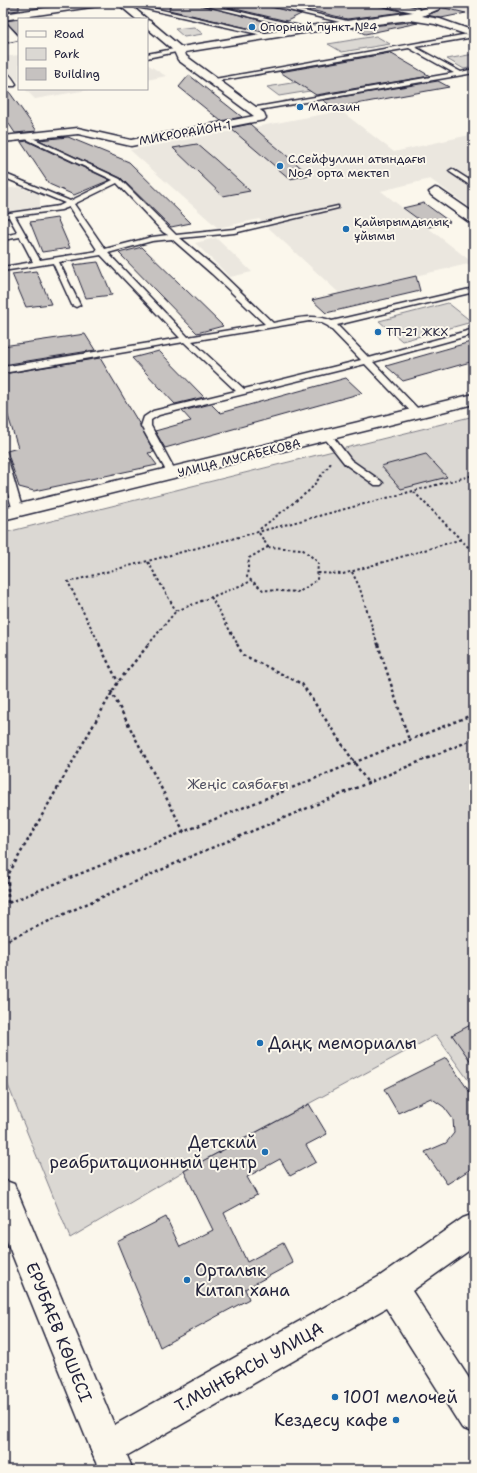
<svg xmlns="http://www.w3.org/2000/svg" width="477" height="1473" font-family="'Shantell Sans',sans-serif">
  <rect width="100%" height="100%" fill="#fbf7ec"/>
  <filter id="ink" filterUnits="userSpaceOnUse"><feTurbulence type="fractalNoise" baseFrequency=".025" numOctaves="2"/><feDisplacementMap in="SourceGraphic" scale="8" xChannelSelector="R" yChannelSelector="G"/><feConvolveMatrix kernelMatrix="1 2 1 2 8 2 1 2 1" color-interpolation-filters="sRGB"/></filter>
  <g filter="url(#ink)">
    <path fill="#ebe7df" d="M435 3H474V16L431 7Z
      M19 55V82L3 65V57Z
      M147 64 166 76 147 80Z
      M25 89H93L35 99Z
      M341 111 394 152 474 134V210L430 179 381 191 473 263 339 293 259 219 218 228 130 150Z
      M19 187 40 194V209L3 214V189Z
      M216 238 252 272 230 277 195 243Z"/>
    <path fill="#dbd8d3" stroke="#7e7d87" d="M194 27 203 34 184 37 175 29Z
      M376 36 390 44 342 52 328 44Z
      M474 54V67L464 69 447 59Z
      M316 79 328 88 279 96 267 87Z
      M448 303 472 322 402 341 379 321Z
      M474 416V1088L436 1035 184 1171 70 1238 3 1073V533Z"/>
    <path fill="#c6c2c0" stroke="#22223b" d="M170 3H194L279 25 265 32 169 10Z
      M210 3H257L301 14 287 21Z
      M275 3H376L380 6 404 12 347 19 311 10 308 11Z
      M19 4V10L3 12V7Z
      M440 7 466 13 441 18 427 15 440 10Z
      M19 19V35L5 21Z
      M410 22 418 23 365 34 352 28Z
      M390 53 430 76 316 95 280 72Z
      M189 75 237 113 242 117 221 121 179 87Z
      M438 81 449 87 334 108 323 100Z
      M3 83 5 86 37 131 15 133 3 115Z
      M250 124 268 140 310 175 290 179 230 128Z
      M68 137 129 162 191 223 171 227 121 178 39 140Z
      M27 141 110 180 74 195 49 184 21 142Z
      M197 144 216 160 250 191 223 196 173 148Z
      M424 203 450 222 429 227 403 208Z
      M57 218 70 248 42 252 30 222Z
      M142 247 223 326 197 333 119 253Z
      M98 262 112 295 86 298 73 265Z
      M36 271 51 304 26 307 12 274Z
      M416 276 420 291 326 313 312 300Z
      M85 334 95 350 3 365V346Z
      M474 341V361L403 381 386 366Z
      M159 351 204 397 175 404 132 358Z
      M100 358 140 425 154 452 148 453 157 465 34 491 19 487 7 451 18 448 3 400V374Z
      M346 378 362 393 165 448 155 431 191 421 182 411 211 404 220 413Z
      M426 454 447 477 401 489 381 466Z
      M474 1023V1066L452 1035Z
      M446 1058 474 1098V1167L447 1184 425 1152 446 1143 454 1133 453 1119 444 1107 431 1098 398 1113 384 1089Z
      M309 1104 327 1134 306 1145 316 1162 290 1176 280 1159 247 1177 257 1195 224 1213 247 1262 283 1243 293 1263 245 1289 249 1299 160 1347 117 1242 166 1217 180 1247 213 1230 184 1171Z"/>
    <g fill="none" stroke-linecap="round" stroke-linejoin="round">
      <g stroke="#22223b" stroke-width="3">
        <path id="lane" d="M120 3H130L274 35 271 37Z
          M195 3H204L312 29 309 31Z
          M258 3H268L356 23 353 25Z
          M474 33V37L415 47 461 72 474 69V73L253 111 251 110V108L454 73 409 48 212 82 209 80Z
          M179 48 181 51 147 58V54Z
          M3 130 6 132 8 139 3 138Z
          M22 135H26L120 179 176 235 234 229 338 206V208L234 233 180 238 218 270 273 323C293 319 313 313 332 321L474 288V292L337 325 369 358 474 329V334L373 362 420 411V415H414L365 364 159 415 151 420V426L177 474 175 476H169L141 426 144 417 153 411 236 391 184 342 3 373V367L180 338 101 255 59 262 80 305 76 307 72 305 53 263 3 271V267L33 262 20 237 3 240V236L18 233 9 217 3 218V214L59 206 65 203 3 177V173L70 201 113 180 22 137ZM117 183 163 232 168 235 152 237 105 249 74 204ZM69 207 98 251 40 260 15 216 61 210ZM172 239 212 274 265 324 188 337 108 253 152 241ZM309 321 320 322 328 326 361 360 244 389 192 341Z
          M452 169 474 183V188L450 172 449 171Z
          M328 433 331 434 351 460 381 481 383 483 381 485H375L345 464 323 436Z
          M3 457 8 460 23 511 21 513H15L13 511 3 476Z"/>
      </g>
      <g stroke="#22223b" stroke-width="3">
        <path id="street" d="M79 3H103L98 6 3 20V14Z
          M117 3H128L147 19H136Z
          M378 3H396L418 8 420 10 433 5H439V9L422 16 440 19 474 31V37L435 24 410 20 309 32 185 52 186 56 264 113 266 118 264 120 131 146 78 134 3 142V136L78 128 131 140 254 116 178 60 174 51 147 28V20L150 21 181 47 309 26 413 12 380 5Z
          M3 22 6 23 18 36V40L3 43V37L8 36 3 31Z
          M3 71C9 72 13 79 16 84L15 86H7L3 81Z
          M435 188 439 189 474 213V223L469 222 431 195 429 192Z
          M474 394V404L3 520V508Z
          M474 1214V1247L412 1291 474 1386V1433L462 1428 386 1308 119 1460 107 1465 95 1460 90 1448 95 1436 380 1276 463 1218Z"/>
      </g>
      <g stroke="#22223b" stroke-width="3">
        <path id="secondary" d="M3 1180 14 1184 133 1470H99L3 1232Z"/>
      </g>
      <path stroke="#22223b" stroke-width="2" stroke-dasharray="2.5 2.5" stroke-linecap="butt" d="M414 492 474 553
        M256 532 310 490 331 463
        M259 533 268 547
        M268 547 302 549 318 562 317 580 299 592 263 590 247 577 249 558Z
        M148 562 176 611
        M352 572 359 586 378 645
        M318 573 343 574 462 539
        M211 597 238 645
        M100 645 68 582 474 475
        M148 645 176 611 252 581"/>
      <path stroke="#22223b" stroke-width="2.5" stroke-dasharray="3 3" stroke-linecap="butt" d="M99 644 118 682
        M237 644 243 655 302 684 368 783
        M378 644 409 740
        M111 691 184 832
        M8 903V875L118 682 149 644
        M3 905 474 714
        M3 942 192 856 474 739"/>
      <use href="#lane" fill="#fbf7ec" fill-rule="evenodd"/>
      <use href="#street" fill="#fbf7ec" fill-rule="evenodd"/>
      <use href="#secondary" fill="#fbf7ec" fill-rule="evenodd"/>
    </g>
  </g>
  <g fill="#1f6fb2" stroke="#fbf7ec" stroke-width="1.5">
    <circle cx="252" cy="27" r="4"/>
    <circle cx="300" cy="107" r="4"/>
    <circle cx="280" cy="166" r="4"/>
    <circle cx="346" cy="229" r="4"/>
    <circle cx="378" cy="332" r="4"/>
    <circle cx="260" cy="1043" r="4"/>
    <circle cx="265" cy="1152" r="4"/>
    <circle cx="187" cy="1280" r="4"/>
    <circle cx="335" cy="1397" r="4"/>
    <circle cx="396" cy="1420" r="4"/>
  </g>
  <g text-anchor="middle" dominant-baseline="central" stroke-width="4" stroke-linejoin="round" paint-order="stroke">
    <g font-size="12" fill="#22223b" stroke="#fbf7ec" text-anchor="start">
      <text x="260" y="27">Опорный пункт №4</text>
      <text x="308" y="107">Магазин</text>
      <text x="288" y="159">С.Сейфуллин атындағы<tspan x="288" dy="14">No4 орта мектеп</tspan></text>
      <text x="354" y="222">Қайырымдылық<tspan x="354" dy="14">ұйымы</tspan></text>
      <text x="386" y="332">ТП-21 ЖКХ</text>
    </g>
    <g font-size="12" fill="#22223b" stroke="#fbf7ec">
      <text transform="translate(185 133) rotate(-10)">МИКРОРАЙОН 1</text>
      <text transform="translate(239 458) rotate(-14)">УЛИЦА МУСАБЕКОВА</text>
    </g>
    <g font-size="14" fill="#505061" stroke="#fbf7ec">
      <text x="238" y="784">Жеңіс саябағы</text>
    </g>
    <g font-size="17" fill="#22223b" stroke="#fbf7ec" text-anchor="start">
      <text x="268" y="1043">Даңқ мемориалы</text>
      <text x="257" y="1142" text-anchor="end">Детский<tspan x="257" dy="20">реабритационный центр</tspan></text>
      <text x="195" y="1270">Орталык<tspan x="195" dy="20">Китап хана</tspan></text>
      <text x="343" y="1397">1001 мелочей</text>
      <text x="388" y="1420" text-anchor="end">Кездесу кафе</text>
    </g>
    <g font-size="17" fill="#22223b" stroke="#fbf7ec">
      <text transform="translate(59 1332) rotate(68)">ЕРУБАЕВ КӨШЕСІ</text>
      <text transform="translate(249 1367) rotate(-29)">Т.МЫНБАСЫ УЛИЦА</text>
    </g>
  </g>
  <rect width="477" height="1473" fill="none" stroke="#fbf7ec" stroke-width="16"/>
  <rect x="8" y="8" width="461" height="1457" fill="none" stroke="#22223b" stroke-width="1.5" filter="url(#ink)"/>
  <rect x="18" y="18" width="130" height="72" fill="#fbf7ec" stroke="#a4a2a5"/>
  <rect x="26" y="31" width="20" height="6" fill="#fbf7ec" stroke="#a4a2a5"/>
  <text x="54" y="38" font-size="12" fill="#22223b">Road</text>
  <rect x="26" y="48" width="20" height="12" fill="#dbd8d3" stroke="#a4a2a5"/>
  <text x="54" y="58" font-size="12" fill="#22223b">Park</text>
  <rect x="26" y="68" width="20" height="12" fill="#c6c2c0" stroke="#a4a2a5"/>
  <text x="54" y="78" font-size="12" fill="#22223b">Building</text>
</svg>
